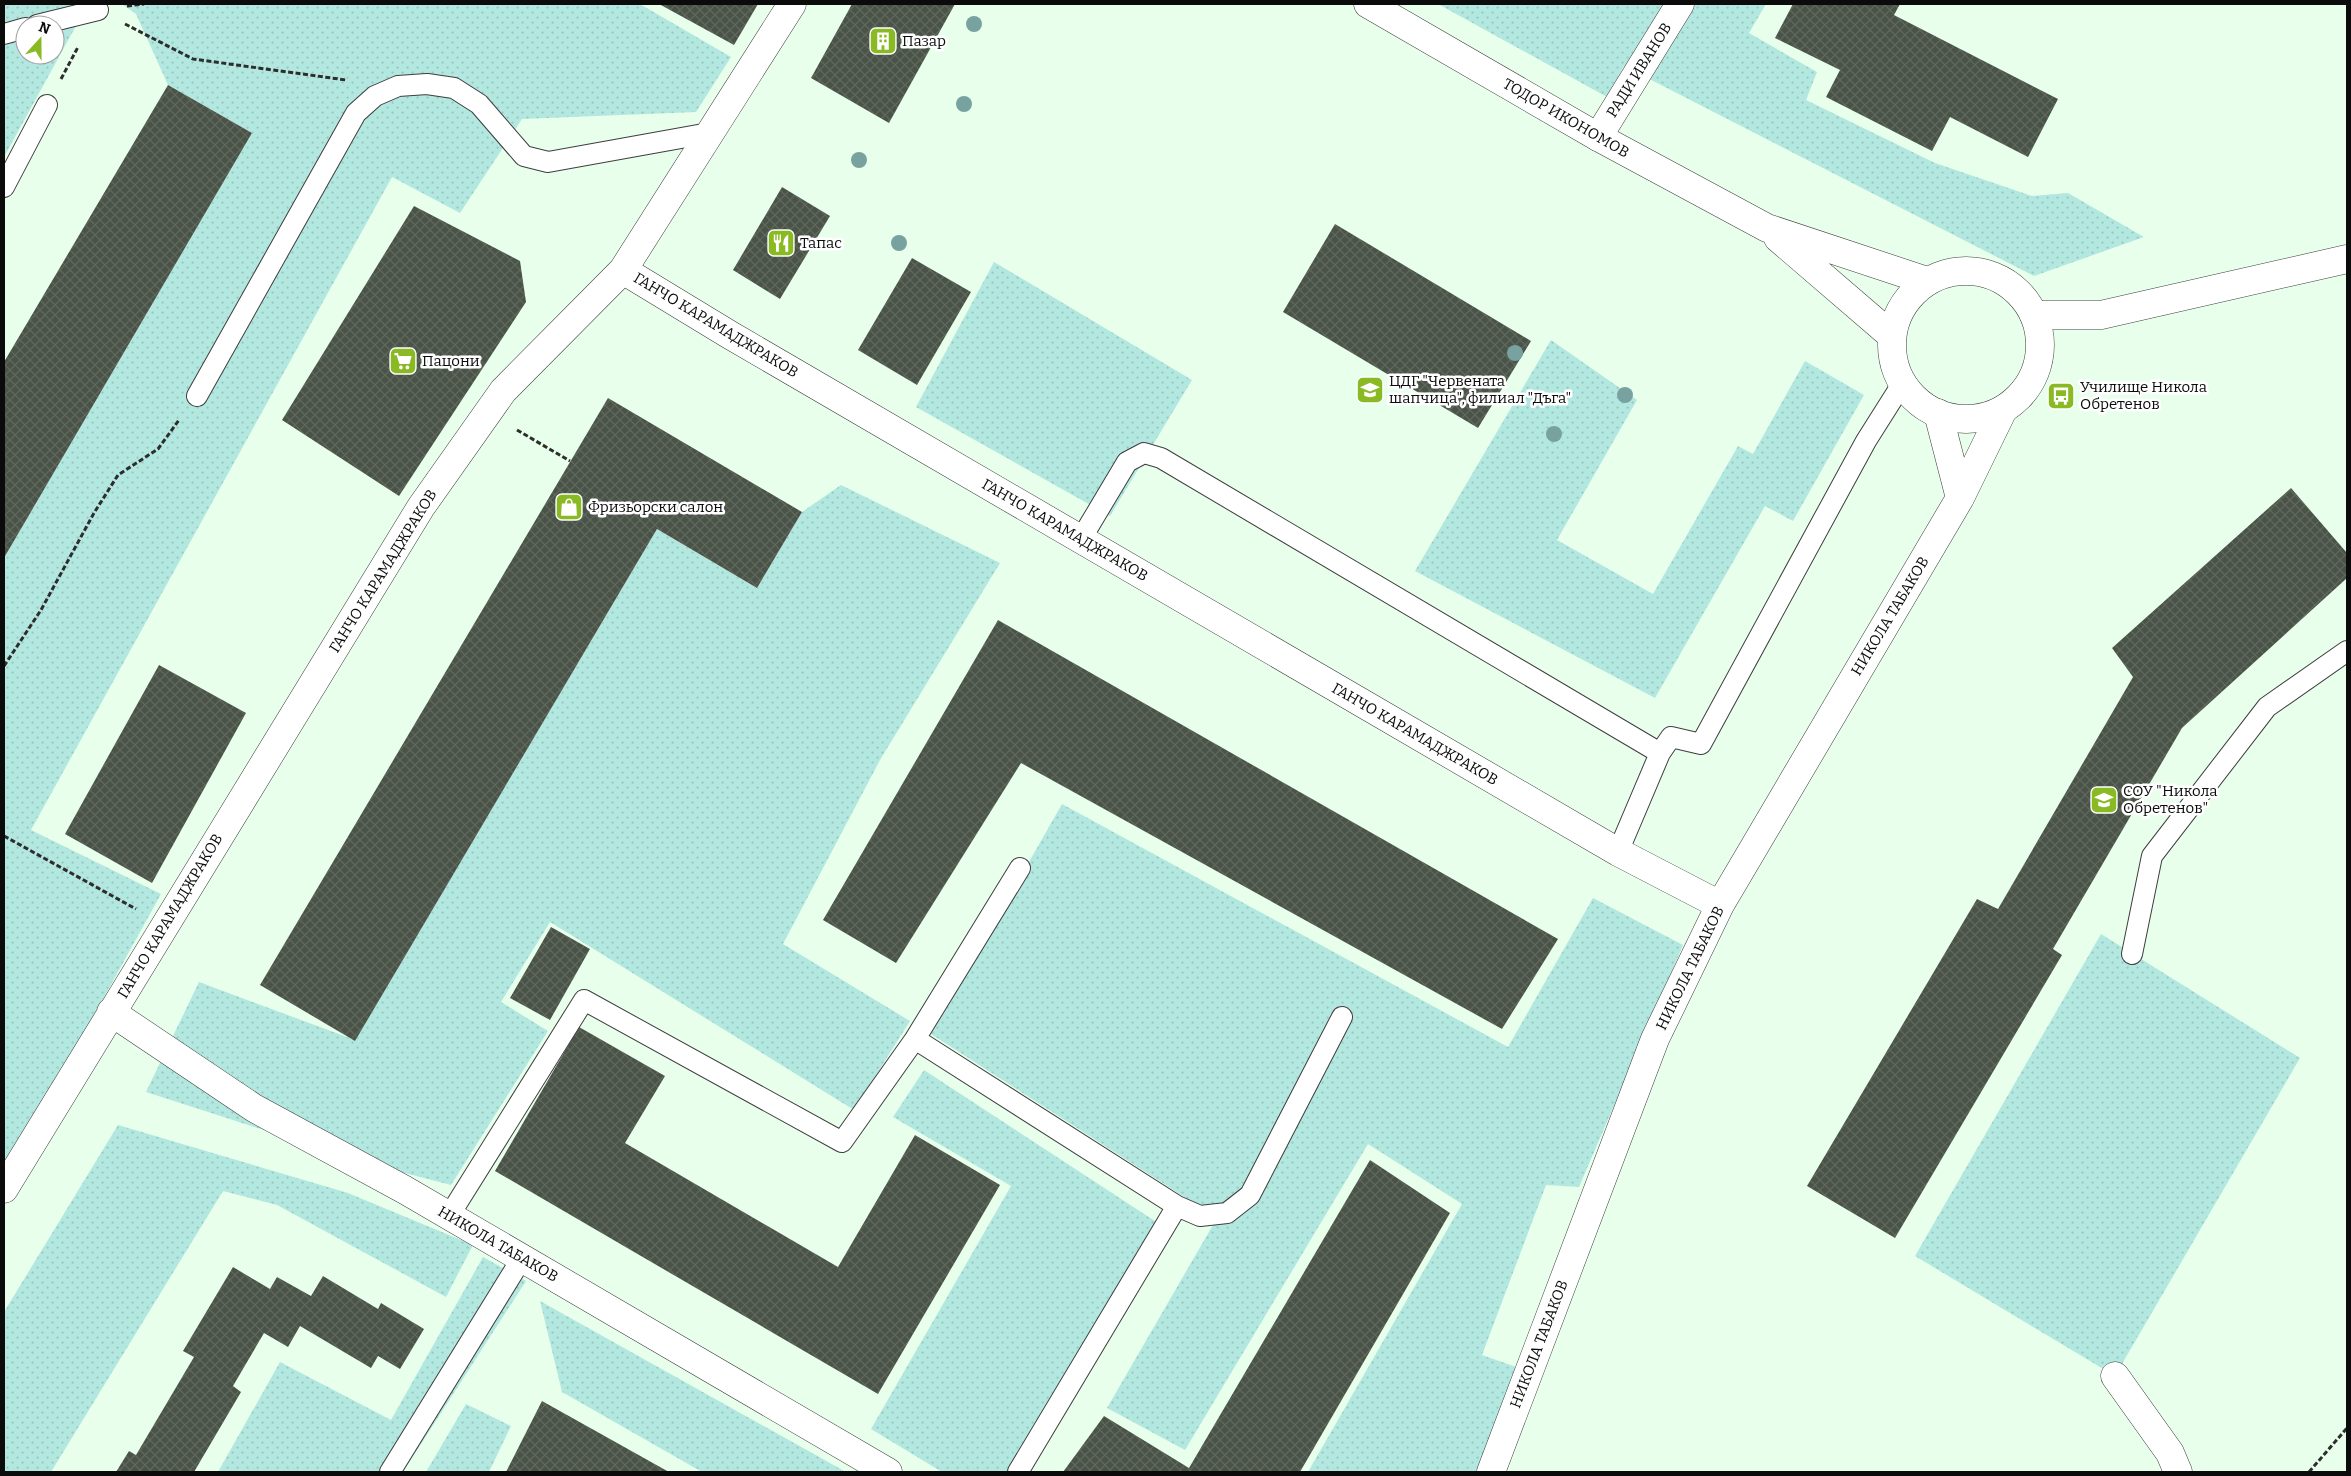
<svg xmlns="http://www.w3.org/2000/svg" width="2351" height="1476" font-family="Bitter,serif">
  <defs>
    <pattern id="grass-dots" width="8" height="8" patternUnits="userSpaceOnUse" patternTransform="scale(1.25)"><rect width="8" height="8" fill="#b3e8e0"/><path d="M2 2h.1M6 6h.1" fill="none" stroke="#99c6bf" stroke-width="1.8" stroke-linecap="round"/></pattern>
    <pattern id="building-cross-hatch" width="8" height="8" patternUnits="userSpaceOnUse" patternTransform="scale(1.25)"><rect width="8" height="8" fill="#4a5347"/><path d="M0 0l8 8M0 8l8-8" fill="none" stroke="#60675d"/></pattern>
  </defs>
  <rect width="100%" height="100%" fill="#e8ffec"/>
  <path fill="url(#grass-dots)" fill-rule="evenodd" d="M4 4H88L4 157ZM25 25H55V55H25Z
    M122 4H640L731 57 696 112 522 119 460 213 392 177 31 830 161 894 7 1173 4 1172V558L252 133 168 85 136 14Z
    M1438 4H1766L1749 33 1817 72 1806 100 1935 163 2032 196 2068 193 2144 237 2034 276 1624 66 1607 97Z
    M994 262 1192 380 1110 516 916 407Z
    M1551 340 1637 400 1557 540 1653 594 1738 446 1753 454 1805 361 1864 395 1793 521 1765 506 1655 698 1415 571Z
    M841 485 1000 563 880 760 783 944 910 1021 854 1110 550 922 501 1002 548 1031 451 1185 366 1163 146 1092 199 982 355 1040 657 529 757 588 802 512Z
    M1062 804 1508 1047 1593 898 1683 945 1579 1187 1546 1185 1482 1355 1519 1368 1480 1472H1308L1462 1204 1368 1144 1185 1450 1107 1408 1217 1218 931 1034Z
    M2101 934 2300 1058 2115 1376 1915 1256Z
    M924 1070 1161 1225 1012 1472H942L871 1429 1011 1186 893 1117Z
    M118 1125 348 1193 473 1245 446 1297 277 1205 223 1191 51 1472H4V1312Z
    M483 1257 526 1281 403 1472H218L280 1362 391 1420Z
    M540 1301 846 1472H702L562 1392Z
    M466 1404 511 1426 489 1472H426Z"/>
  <path fill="url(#building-cross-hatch)" d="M659 4H758L734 45Z
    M852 4H955L889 123 811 78Z
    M1793 4H1900L1894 15 2058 99 2028 157 1950 117 1932 151 1826 97 1840 70 1775 38Z
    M168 85 252 133 4 558V362Z
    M782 187 830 216 780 299 733 270Z
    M414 206 520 261 526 302 399 496 282 420Z
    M1335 224 1531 341 1478 428 1283 312Z
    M912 258 971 292 917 385 858 350Z
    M608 398 802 512 757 588 657 529 355 1041 260 985Z
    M2291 488 2347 553V578L2182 728 2053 949 2062 955 1895 1238 1807 1186 1977 899 1998 909 2133 677 2112 648Z
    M998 620 1558 939 1502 1029 1021 763 896 963 823 920Z
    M159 665 246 713 152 883 65 834Z
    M551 927 590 949 550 1020 510 998Z
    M579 1027 665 1076 625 1143 838 1267 915 1135 1000 1185 878 1394 495 1171Z
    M1370 1160 1450 1213 1300 1472H1063L1104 1416 1189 1468Z
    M233 1267 270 1289 277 1277 311 1296 323 1276 378 1309 381 1303 424 1329 400 1369 378 1356 371 1368 300 1326 288 1347 264 1333 233 1386 241 1392 194 1472H116L129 1451 136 1455 194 1357 183 1351Z
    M542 1401 669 1472H506Z"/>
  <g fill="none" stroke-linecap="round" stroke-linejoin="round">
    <g stroke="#3e3e3e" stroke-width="22">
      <path id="service" d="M37 25 98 10 94 4
        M4 34 25 28
        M4 187 47 105
        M197 396 356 113 375 96 398 86 427 84 454 88 479 104 524 156 548 162 709 133
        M1081 539 1127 462 1144 453 1161 458 1660 753 1618 852
        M1660 753 1671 737 1701 744 1866 441 1902 384
        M2132 954 2152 856 2267 707 2347 651
        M915 1039 1177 1206 1200 1216 1227 1213 1250 1195 1342 1017
        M449 1216 584 1000 842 1142 915 1039 1020 868
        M390 1472 522 1258
        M1018 1472 1177 1206"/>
    </g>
    <g stroke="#3e3e3e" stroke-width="29">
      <path id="minor" d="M1598 137 1680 4
        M623 270 792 4
        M2034 315H2101L2347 259
        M1938 413 1960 498
        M111 1012 254 1108 405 1190 888 1472
        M4 1189 421 507 503 391 623 270 730 335 1618 852 1720 905
        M2115 1376 2170 1453 2178 1472
        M1491 1472 1655 1039 1720 905 1960 498 2003 410"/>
    </g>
    <g stroke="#3e3e3e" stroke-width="29">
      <path id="tertiary" d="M1368 4 1598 137 1767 228 1927 281
        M1778 238 1892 336
        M1892 345a74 74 0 1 1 148 0a74 74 0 1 1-148 0Z"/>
    </g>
    <path stroke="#2d2d2d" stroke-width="3" stroke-dasharray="5 2.5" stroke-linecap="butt" d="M127 6 144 4
      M125 24 193 59 346 80
      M61 79 78 47
      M517 430 570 461
      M4 666 41 610 94 513 118 475 158 449 179 420
      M4 836 136 909
      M2309 1472 2347 1428"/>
    <use href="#service" stroke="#fff" stroke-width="20"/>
    <use href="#minor" stroke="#fff" stroke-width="28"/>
    <use href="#tertiary" stroke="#fff" stroke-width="28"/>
  </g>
  <g fill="#78a2a0">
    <circle cx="974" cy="24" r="8"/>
    <circle cx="964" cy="104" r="8"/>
    <circle cx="859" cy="160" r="8"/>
    <circle cx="899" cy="243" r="8"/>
    <circle cx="1515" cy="353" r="8"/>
    <circle cx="1625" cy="395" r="8"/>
    <circle cx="1554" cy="434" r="8"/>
  </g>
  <defs>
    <g id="building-square" transform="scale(1.4375)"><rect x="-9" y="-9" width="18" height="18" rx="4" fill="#89ba23" stroke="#fff"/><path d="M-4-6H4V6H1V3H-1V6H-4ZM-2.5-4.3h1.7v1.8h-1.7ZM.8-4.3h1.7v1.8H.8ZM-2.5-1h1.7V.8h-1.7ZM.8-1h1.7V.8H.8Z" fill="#fff"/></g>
    <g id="restaurant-square" transform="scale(1.4375)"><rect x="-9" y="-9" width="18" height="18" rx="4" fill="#89ba23" stroke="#fff"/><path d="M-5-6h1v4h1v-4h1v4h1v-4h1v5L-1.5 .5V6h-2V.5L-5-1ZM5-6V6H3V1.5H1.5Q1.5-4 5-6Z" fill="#fff"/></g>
    <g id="supermarket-square" transform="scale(1.4375)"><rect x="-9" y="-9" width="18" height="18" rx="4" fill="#89ba23" stroke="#fff"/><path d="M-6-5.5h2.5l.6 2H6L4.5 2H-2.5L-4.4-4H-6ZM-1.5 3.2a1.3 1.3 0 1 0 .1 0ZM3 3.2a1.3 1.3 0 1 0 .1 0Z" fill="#fff"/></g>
    <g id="school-square" transform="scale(1.4375)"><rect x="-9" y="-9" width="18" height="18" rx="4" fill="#89ba23" stroke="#fff"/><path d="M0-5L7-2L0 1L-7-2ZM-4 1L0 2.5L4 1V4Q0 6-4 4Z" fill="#fff"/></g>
    <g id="bus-square" transform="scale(1.4375)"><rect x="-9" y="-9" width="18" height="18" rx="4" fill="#89ba23" stroke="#fff"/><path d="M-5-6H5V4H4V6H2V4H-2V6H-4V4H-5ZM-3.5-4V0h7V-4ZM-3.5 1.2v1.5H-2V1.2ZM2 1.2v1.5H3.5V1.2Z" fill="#fff"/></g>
    <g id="shop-square" transform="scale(1.4375)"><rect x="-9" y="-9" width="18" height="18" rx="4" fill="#89ba23" stroke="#fff"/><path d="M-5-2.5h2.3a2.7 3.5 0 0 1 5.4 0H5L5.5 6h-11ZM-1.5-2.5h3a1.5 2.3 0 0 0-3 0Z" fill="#fff"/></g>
  </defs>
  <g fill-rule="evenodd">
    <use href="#building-square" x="883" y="41"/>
    <use href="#restaurant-square" x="781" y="243"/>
    <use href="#supermarket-square" x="403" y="361"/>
    <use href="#school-square" x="1370" y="390"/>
    <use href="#bus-square" x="2061" y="396"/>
    <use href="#shop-square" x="569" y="507"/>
    <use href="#school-square" x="2104" y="800"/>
  </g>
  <g text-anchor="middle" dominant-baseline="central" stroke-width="5" stroke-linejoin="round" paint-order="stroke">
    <g font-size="15" fill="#0b0b0b" stroke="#fff" text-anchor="start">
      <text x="902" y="41">Пазар</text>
      <text x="800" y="243">Тапас</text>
      <text x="422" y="361">Пацони</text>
      <text x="1389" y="381">ЦДГ "Червената<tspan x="1389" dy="17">шапчица", филиал "Дъга"</tspan></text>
      <text x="2080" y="387">Училище Никола<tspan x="2080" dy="17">Обретенов</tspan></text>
      <text x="588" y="507">Фризьорски салон</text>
      <text x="2123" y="791">СОУ "Никола<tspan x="2123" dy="17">Обретенов"</tspan></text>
    </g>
    <g font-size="15" fill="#0b0b0b" stroke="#fff">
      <text transform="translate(1639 70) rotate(-58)">РАДИ ИВАНОВ</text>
      <text transform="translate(1566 118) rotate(30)">ТОДОР ИКОНОМОВ</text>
      <text transform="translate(716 325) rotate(31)">ГАНЧО КАРАМАДЖРАКОВ</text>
      <text transform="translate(1065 530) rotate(30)">ГАНЧО КАРАМАДЖРАКОВ</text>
      <text transform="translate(383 571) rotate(-58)">ГАНЧО КАРАМАДЖРАКОВ</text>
      <text transform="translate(1890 616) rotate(-59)">НИКОЛА ТАБАКОВ</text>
      <text transform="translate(1415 734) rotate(30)">ГАНЧО КАРАМАДЖРАКОВ</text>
      <text transform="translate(170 916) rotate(-59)">ГАНЧО КАРАМАДЖРАКОВ</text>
      <text transform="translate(1690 968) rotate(-64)">НИКОЛА ТАБАКОВ</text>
      <text transform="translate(498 1244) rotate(30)">НИКОЛА ТАБАКОВ</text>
      <text transform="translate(1539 1344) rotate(-69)">НИКОЛА ТАБАКОВ</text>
    </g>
  </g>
  <rect width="2351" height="1476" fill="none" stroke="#0b0b0b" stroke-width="10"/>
  <g transform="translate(40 40) rotate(21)"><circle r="24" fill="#ffffff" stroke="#9d9d9d"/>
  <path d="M0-4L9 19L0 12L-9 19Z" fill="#89ba23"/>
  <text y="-8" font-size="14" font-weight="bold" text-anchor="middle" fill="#0b0b0b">N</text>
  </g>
</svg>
